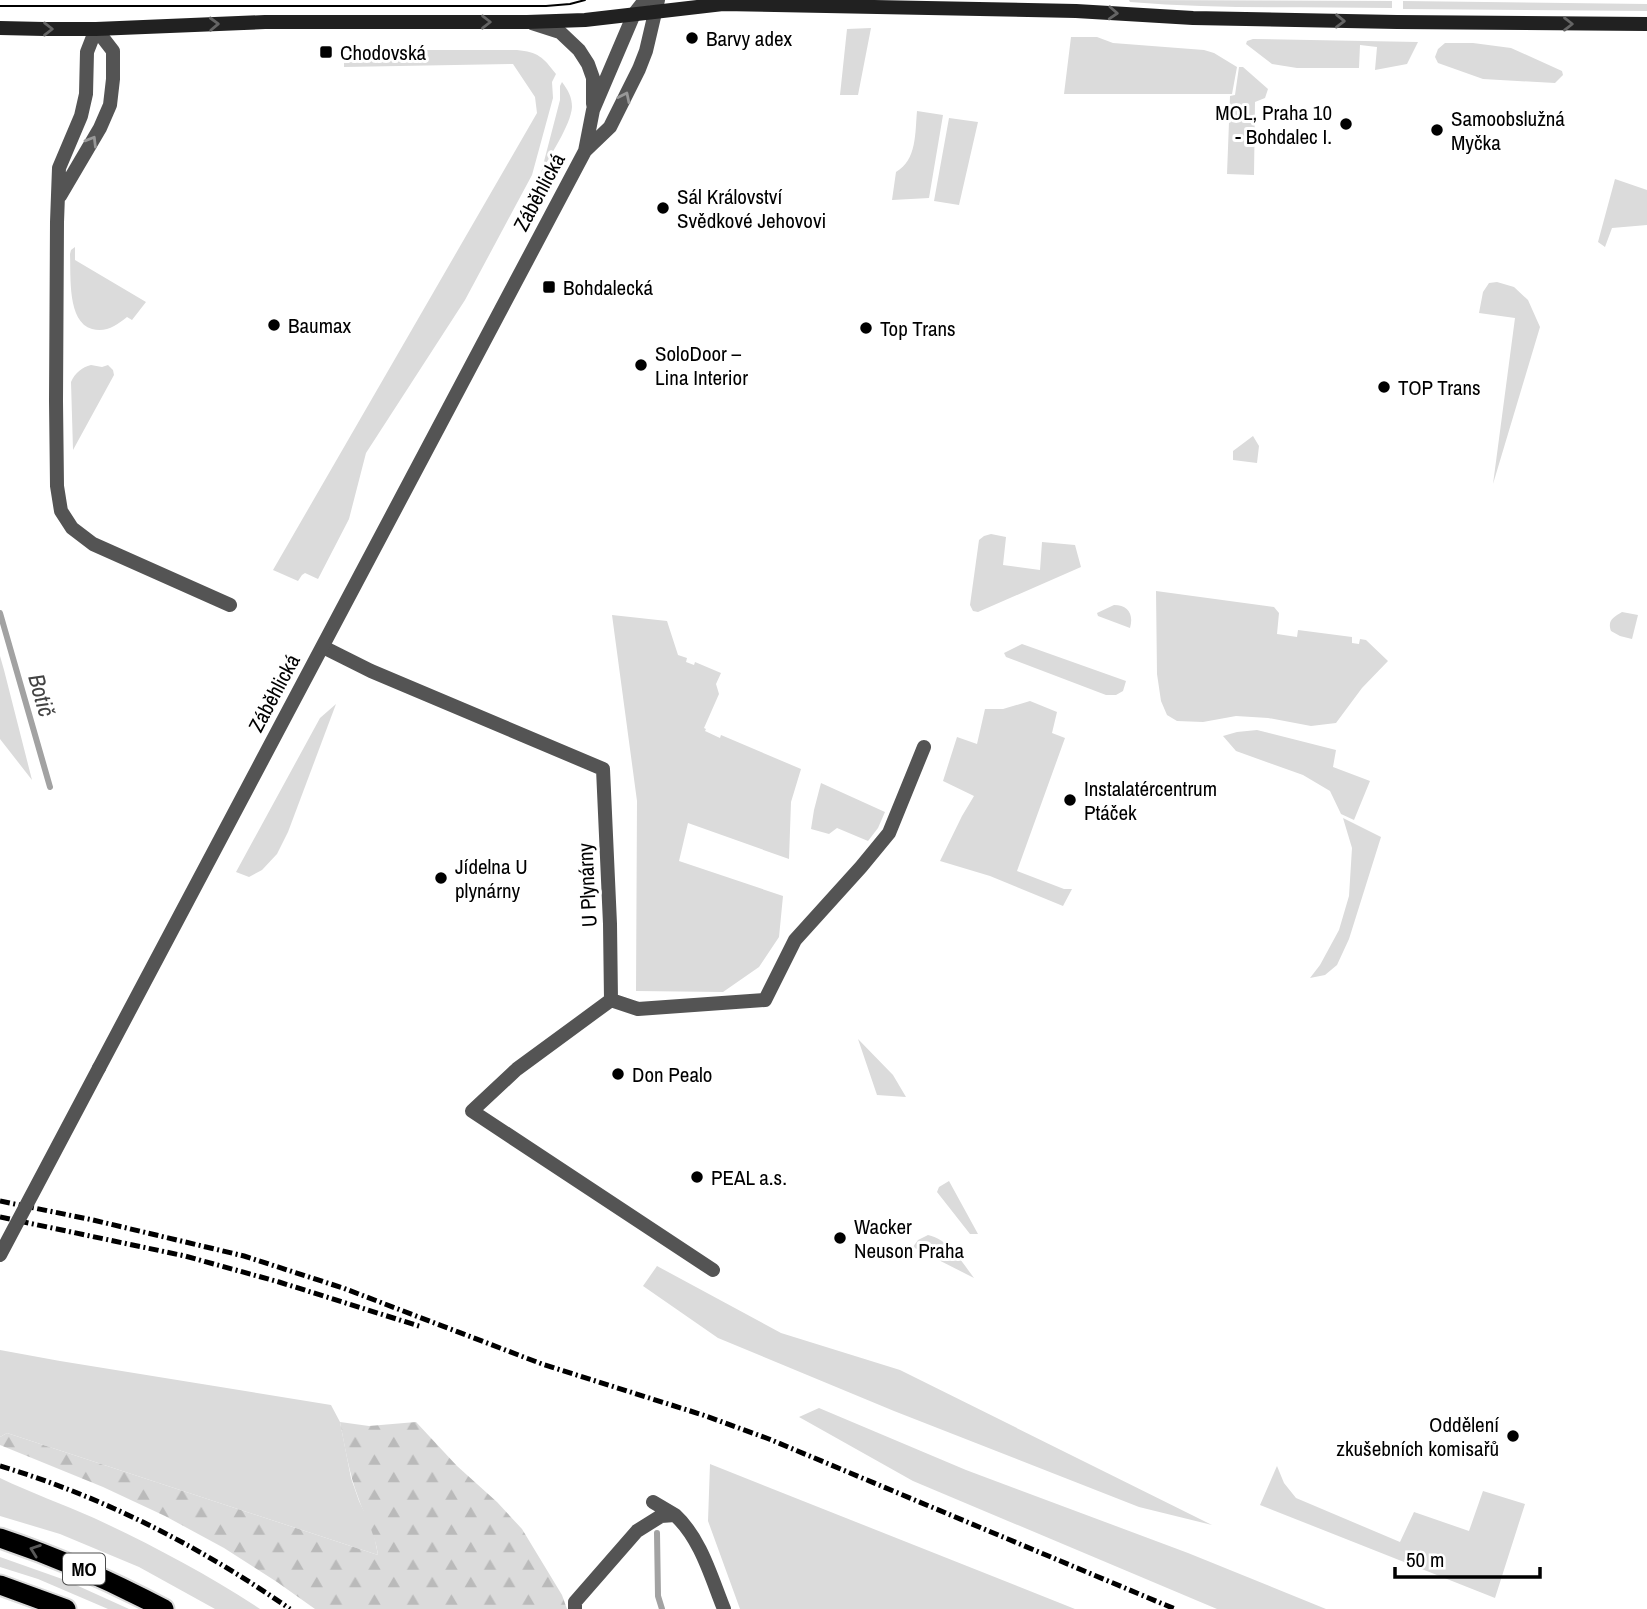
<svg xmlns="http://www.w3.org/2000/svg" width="1647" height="1609" font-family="'Archivo Narrow',sans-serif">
  <defs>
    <pattern id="forest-firs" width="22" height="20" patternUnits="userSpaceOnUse" patternTransform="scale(1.75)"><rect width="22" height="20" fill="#dbdbdb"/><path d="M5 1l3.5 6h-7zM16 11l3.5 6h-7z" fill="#bababa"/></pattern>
  </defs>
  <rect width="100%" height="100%" fill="#fff"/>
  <path fill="#dbdbdb" d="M1129 0 1392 1V8C1304 7 1217 9 1130 2Z
    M1403 1 1647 4V11L1403 9Z
    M871 28 858 95H840L847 29Z
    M1071 37H1097L1113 43 1204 50 1214 53 1237 67 1232 94H1064Z
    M1253 39 1418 42 1407 64 1375 70 1377 47 1360 45 1359 68H1297L1272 64 1246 44 1247 41Z
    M1445 43H1473L1511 48 1562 71 1563 75 1555 83 1483 79 1438 63 1435 57 1438 49Z
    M388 50H517C538 52 543 57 556 74L552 82 553 98 532 175 465 300 366 453 349 519 318 579 305 573 302 575 298 581 273 570 537 113 535 97 513 64 344 67V62L348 60Z
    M1239 67H1243L1268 89 1265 98 1255 102 1254 175 1227 174 1230 96 1235 95Z
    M562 82C568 90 572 97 572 107 571 125 549 157 541 173L560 100V86Z
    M917 111 943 115 929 198 892 200 896 172C917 160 915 133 917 111Z
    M949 118 978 122 959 205 934 201Z
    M1615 179 1647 190V225L1612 228 1605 247 1598 242Z
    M75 247V260L146 302 132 320 127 317C117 325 106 333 92 329 67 322 71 276 70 254L71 250Z
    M1497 282 1514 287 1528 300 1540 327 1493 484 1515 318 1479 313 1483 292 1489 283Z
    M91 365 102 367 108 365 113 370 114 375 73 450 71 382C75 373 82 367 91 365Z
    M1253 436 1259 446 1257 463 1233 460V451Z
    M991 534 1006 537 1003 565 1040 570 1042 542 1075 545 1081 567 978 612 973 611 970 605 979 540 984 536Z
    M1156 591 1274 607 1279 613 1277 634 1297 637 1298 630 1352 637V643L1359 644 1360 639 1366 640 1388 661 1362 688 1336 723 1311 726 1268 718 1236 716 1203 722 1177 721 1167 715 1161 701 1157 674Z
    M1114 605C1128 605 1134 614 1130 628L1098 616 1097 613Z
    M1622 612 1638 615 1632 639 1620 636 1611 631C1607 620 1614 617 1622 612Z
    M612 615 667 621 678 655 687 658 686 662 694 665 695 662 721 673 716 684 719 694 704 728 706 729 705 731 720 738 721 735 801 769 791 802 789 859 688 823 679 861 783 896 779 937 759 967 723 992 636 991 637 801Z
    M1022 644 1126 681 1123 691 1116 695H1106L1006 657 1004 653Z
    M0 656 4 670 32 780 0 739Z
    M1030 701 1057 712 1052 733 1065 738 1017 871 1064 889H1072L1063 906 990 876 940 861 962 816 974 796 943 781 957 737 977 744 985 709H1003Z
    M336 704 288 832 277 854 262 870 249 877 236 872 320 718Z
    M1257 730 1336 750 1333 767 1370 781 1354 820 1341 814 1330 791 1303 775 1236 751 1223 736 1237 732Z
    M821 783 885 812 878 828 868 841 837 828 829 834 811 829 814 810Z
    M1343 818 1381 837 1349 939 1337 965 1325 975 1310 978 1320 965 1339 930 1349 896 1352 848Z
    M858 1039 893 1075 906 1097 877 1095Z
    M949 1181 978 1234H970L937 1192 939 1187Z
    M928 1235C950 1240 961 1261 974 1278L913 1247 918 1240Z
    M657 1266 781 1333 900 1370 1212 1525 1139 1507 894 1411 718 1338 643 1286Z
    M0 1350 60 1361 331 1405 340 1422 351 1478 359 1501 373 1530 378 1555 7 1433 0 1437Z
    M819 1408 966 1470 1188 1553 1326 1609H1217L913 1481 799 1417Z
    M710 1464 1075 1609H740L708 1521Z
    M1277 1466 1284 1483 1296 1498 1400 1542 1414 1512 1469 1531 1483 1491 1525 1504 1495 1598 1260 1505Z
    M0 1478C31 1493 63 1504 94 1518 152 1545 207 1574 260 1609H215L139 1567 60 1534 0 1516Z
    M0 1557 65 1580 129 1609H108L38 1579 0 1567Z"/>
  <path fill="url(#forest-firs)" d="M340 1422 369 1426 416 1422 457 1466 497 1502 522 1529 562 1595 567 1609H315L277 1582 224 1548 165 1516 103 1487 0 1445V1437L7 1433 378 1555C375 1533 365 1518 358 1497 349 1473 345 1447 340 1422Z"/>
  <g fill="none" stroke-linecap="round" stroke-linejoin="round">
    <path stroke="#a2a2a2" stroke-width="6" d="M0 613 50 787
      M657 1533 658 1596 662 1609"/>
    <g stroke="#dbdbdb" stroke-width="23">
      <path id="trunk" d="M0 1538C57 1557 111 1581 164 1609
        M0 1585 66 1609"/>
    </g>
    <path stroke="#545454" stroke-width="14" d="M96 29 87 52 86 94 81 116 59 168 57 222 56 401 57 486 61 511 72 528 93 544 230 605
      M60 196 100 128 110 105 113 79V51L96 29
      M323 647 371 671 603 769 610 924 611 1000
      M611 1000 517 1069 472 1111 713 1270
      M611 1000 638 1009 765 1000 795 940 861 867 889 833 924 747
      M653 1502 675 1515
      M575 1609V1602L637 1531 661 1516 675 1515C701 1539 711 1577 724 1609"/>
    <path stroke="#545454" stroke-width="14" d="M532 23 560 32 579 50 588 64 593 78V104
      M585 151 610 127 639 69 646 51 658 0
      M99 1068 585 151 593 110 634 14 645 0"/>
    <path stroke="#212121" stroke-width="14" d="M0 28 44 29H96L265 22H527L585 20 723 4 1076 11 1193 18 1397 22 1647 24"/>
    <use href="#trunk" stroke="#000" stroke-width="19"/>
    <path stroke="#000" stroke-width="2" d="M0 6H546L570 4 585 0"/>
    <path stroke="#000" stroke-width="5" stroke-dasharray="10 3.5 2 3.5" stroke-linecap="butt" d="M0 1201 93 1220 244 1256 343 1288 542 1364 703 1415 769 1439 1175 1609
      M0 1217 185 1256 279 1282 422 1327
      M0 1466C104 1497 201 1547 290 1609"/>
    <path stroke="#545454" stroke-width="14" d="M0 1255 99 1068"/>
  </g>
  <defs><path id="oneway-chevron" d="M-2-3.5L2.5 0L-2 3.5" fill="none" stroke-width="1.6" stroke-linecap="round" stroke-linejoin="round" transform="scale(1.75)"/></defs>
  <g stroke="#646464">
    <use href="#oneway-chevron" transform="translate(1113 13) rotate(3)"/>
    <use href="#oneway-chevron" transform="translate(1340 21) rotate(1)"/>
    <use href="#oneway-chevron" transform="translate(486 22)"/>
    <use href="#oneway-chevron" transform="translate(214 24) rotate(-2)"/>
    <use href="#oneway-chevron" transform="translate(1568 24)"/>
    <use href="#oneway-chevron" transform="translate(48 29)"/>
  </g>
  <g stroke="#989898">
    <use href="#oneway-chevron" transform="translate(625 97) rotate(-64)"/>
    <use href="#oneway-chevron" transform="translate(92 141) rotate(-59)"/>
  </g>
  <use stroke="#595959" href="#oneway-chevron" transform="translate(35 1550) rotate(-160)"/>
  <g fill="#000" stroke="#fff" stroke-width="2.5">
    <circle cx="692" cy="38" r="7"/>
    <rect x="319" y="45" width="14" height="14" rx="3.5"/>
    <circle cx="1346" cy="124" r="7"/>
    <circle cx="1437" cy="130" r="7"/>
    <circle cx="663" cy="208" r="7"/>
    <rect x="542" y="280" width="14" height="14" rx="3.5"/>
    <circle cx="274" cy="325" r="7"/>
    <circle cx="866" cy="328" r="7"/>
    <circle cx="641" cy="365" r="7"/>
    <circle cx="1384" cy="387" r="7"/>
    <circle cx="1070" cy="800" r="7"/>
    <circle cx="441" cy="878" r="7"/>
    <circle cx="618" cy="1074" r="7"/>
    <circle cx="697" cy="1177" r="7"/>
    <circle cx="840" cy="1238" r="7"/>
    <circle cx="1513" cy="1436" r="7"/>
  </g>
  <g text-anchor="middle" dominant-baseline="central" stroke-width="6" stroke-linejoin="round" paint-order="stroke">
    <rect fill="#fff" stroke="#4c4c4c" stroke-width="2" x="63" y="1553.5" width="42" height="31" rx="5"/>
    <g font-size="19" font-weight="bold" fill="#000">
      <text x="84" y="1569">MO</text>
    </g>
    <g font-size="21" fill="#000" stroke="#fff" text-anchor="start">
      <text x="706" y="38">Barvy adex</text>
      <text x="340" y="52">Chodovská</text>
      <text x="1332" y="112" text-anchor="end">MOL, Praha 10<tspan x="1332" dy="24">- Bohdalec I.</tspan></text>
      <text x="1451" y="118">Samoobslužná<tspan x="1451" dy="24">Myčka</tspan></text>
      <text x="677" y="196">Sál Království<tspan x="677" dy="24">Svědkové Jehovovi</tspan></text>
      <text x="563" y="287">Bohdalecká</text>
      <text x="288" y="325">Baumax</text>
      <text x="880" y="328">Top Trans</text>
      <text x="655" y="353">SoloDoor –<tspan x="655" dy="24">Lina Interior</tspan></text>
      <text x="1398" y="387">TOP Trans</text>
      <text x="1084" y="788">Instalatércentrum<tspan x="1084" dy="24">Ptáček</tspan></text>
      <text x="455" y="866">Jídelna U<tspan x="455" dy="24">plynárny</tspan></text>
      <text x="632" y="1074">Don Pealo</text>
      <text x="711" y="1177">PEAL a.s.</text>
      <text x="854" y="1226">Wacker<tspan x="854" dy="24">Neuson Praha</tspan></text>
      <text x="1499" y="1424" text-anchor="end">Oddělení<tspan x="1499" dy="24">zkušebních komisařů</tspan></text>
    </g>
    <g font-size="21" fill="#000" stroke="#fff">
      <text transform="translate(539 192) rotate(-62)">Záběhlická</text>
      <text transform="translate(274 693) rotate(-62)">Záběhlická</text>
      <text transform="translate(587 885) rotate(-93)">U Plynárny</text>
    </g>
    <g font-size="23" font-style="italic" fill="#434343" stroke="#fff">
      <text transform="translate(42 695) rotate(74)">Botič</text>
    </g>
  </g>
  <path d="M1395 1567v10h145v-10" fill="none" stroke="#000000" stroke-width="3.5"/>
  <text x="1406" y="1567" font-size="21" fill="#000000" stroke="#ffffff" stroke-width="5" paint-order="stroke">50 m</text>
</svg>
